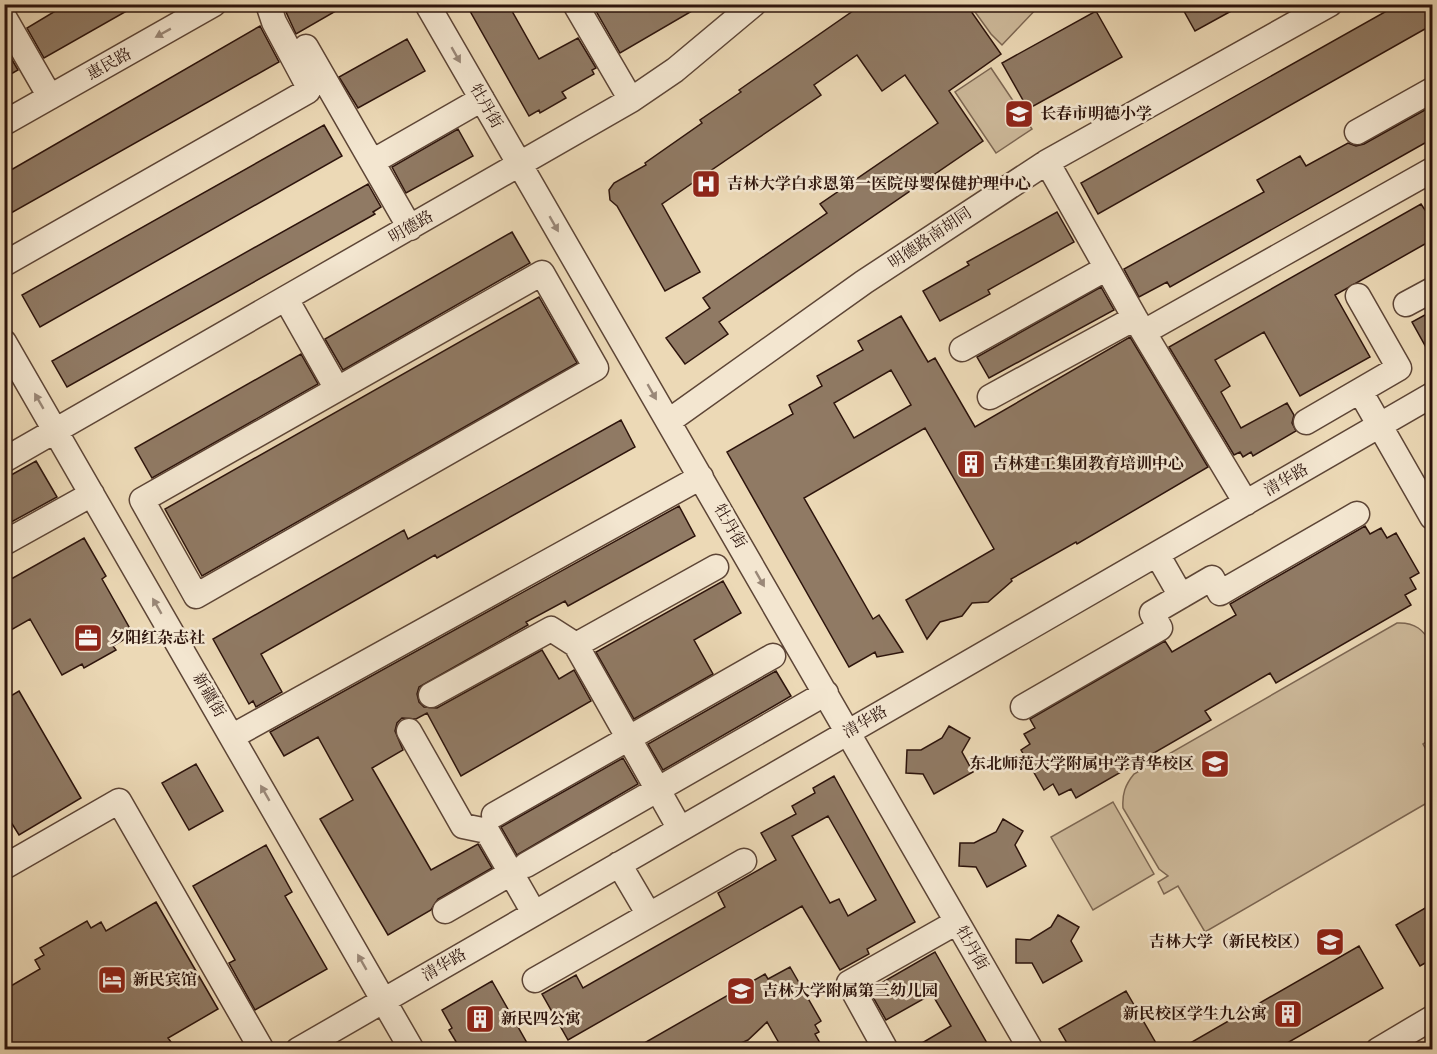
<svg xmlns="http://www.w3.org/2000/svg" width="1437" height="1054" font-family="Alegreya,'Noto Serif SC',serif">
  <rect width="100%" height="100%" fill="#ecd9b6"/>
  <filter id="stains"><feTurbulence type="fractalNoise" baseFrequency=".00333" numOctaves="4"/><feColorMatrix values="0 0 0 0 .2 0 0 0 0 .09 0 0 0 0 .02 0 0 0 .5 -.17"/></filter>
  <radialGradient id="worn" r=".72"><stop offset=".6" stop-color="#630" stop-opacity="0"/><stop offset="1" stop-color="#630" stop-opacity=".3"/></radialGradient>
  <path fill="#ccb899" stroke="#7c6652" stroke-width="1.5" d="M970 5H1040L1002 45 991 34Z
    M991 68 1032 129 996 153 955 92Z
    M1397 623C1415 622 1424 630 1432 645V738L1423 744 1432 760V800L1205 932 1178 886 1164 894 1158 882 1168 876 1159 869 1123 808C1122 794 1125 785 1134 774Z
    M1113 802 1154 874 1093 910 1051 837Z"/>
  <path fill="#907a64" stroke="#2d140c" stroke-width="1.5" fill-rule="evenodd" d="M67 4H139L44 58 27 28Z
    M299 4H348L296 34 286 12Z
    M466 4H508L539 59 578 38 596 68 592 70 594 74 562 92 566 98 540 113 539 110 529 116Z
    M592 4H704L620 53Z
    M863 4H966L1001 54 949 91 983 141 719 322 728 334 685 364 666 338 710 308 703 298 827 213 820 204 938 123 905 75 882 91 857 55 814 85 821 95 662 204 700 272 665 291 617 206 610 200 609 190 614 183 646 165 645 163 702 123 700 120 741 92 739 90Z
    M1180 4H1244L1195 31Z
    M1399 4H1432V25L1098 214 1081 183Z
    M1096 11 1122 57 1028 109 1002 63Z
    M260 26 279 62 4 217V174Z
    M407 39 425 71 358 108 339 77Z
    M4 46 18 70 4 78Z
    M1432 106V139L1170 287 1167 282 1139 297 1124 269 1264 192 1257 180 1300 156 1306 166 1348 143 1356 146 1364 144Z
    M324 125 342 156 40 327 22 295Z
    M458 129 473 156 406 193 392 167Z
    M368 184 381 207 373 212 375 214 67 387 52 361Z
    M1421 204 1425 210 1432 206V240L1335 295 1370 357 1300 396 1264 332 1215 360 1230 386 1221 392 1241 428 1287 403 1294 415 1292 423 1296 431 1253 456 1251 452 1243 457 1240 452 1234 455 1169 347Z
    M1057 212 1074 242 988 290 990 294 940 321 923 291 969 265 967 262Z
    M512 232 530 263 343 370 325 339Z
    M1101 287 1114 310 989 378 977 357Z
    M539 297 577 363 202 576 165 509Z
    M1432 311V358L1412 322Z
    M901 316 928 362 935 358 975 427 1130 337 1208 467 1077 544 1076 542 1011 579 1012 581 988 602 972 603 962 616 940 622 927 639 906 600 994 549 925 428 804 498 873 619 879 615 903 652 877 657 875 652 849 667 727 452 793 414 789 405 822 386 817 376 863 350 858 341ZM891 370 911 405 854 438 834 403Z
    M301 354 318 384 152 478 135 448Z
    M621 420 635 447 437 558 435 555 261 654 282 692 256 707 253 701 249 704 213 639 404 530 408 539Z
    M36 461 57 497 4 526V479Z
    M679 506 695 536 568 606 565 601 526 622 528 625 419 687 417 694 419 702 424 707 437 708 542 650 559 679 574 670 591 701 461 776 427 713 416 719 402 718 397 723 395 731 403 750 372 768 431 870 478 844 492 868 438 899 431 910 388 935 320 819 353 800 318 737 284 756 270 732Z
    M1365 526 1370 534 1381 528 1387 538 1396 533 1419 573 1410 578 1416 589 1405 595 1411 605 1276 683 1270 673 1205 711 1211 720 1076 798 1071 789 1059 795 1053 784 1044 790 1021 750 1030 744 1024 734 1035 728 1030 719 1165 641 1172 652 1236 615 1230 604Z
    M84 538 106 576 102 579 133 634 113 646 116 650 84 668 82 664 62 675 30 619 4 634V583Z
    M723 581 741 613 694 640 713 674 634 719 596 652Z
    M776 671 791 696 663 770 648 744Z
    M19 691 81 798 19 835 4 811V700Z
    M949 726 970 738 962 752 973 772 934 794 923 774 906 773 907 750H921L942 738Z
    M623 758 638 784 517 855 501 827Z
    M196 764 223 811 189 830 162 783Z
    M834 776 915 922 867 949 869 954 840 970 802 906 568 1040 542 994 576 975 583 988 725 907 718 893 776 860 761 833 796 814 792 806 815 793 813 788ZM828 816 876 900 848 916 839 899 830 903 792 836Z
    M1003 819 1023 831 1015 845 1026 866 987 887 976 867 959 866 960 843H974L996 832Z
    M266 845 292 892 285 896 327 969 255 1010 229 963 235 960 193 886Z
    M156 902 218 1009 168 1038 171 1042 158 1050H4V990L40 969 35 960 44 955 40 948 87 921 91 928 101 922 106 931Z
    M1432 904V959L1420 966 1396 925Z
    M1058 915 1079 927 1071 941 1082 961 1043 983 1032 963H1016V939L1030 940 1051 927Z
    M1359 946 1383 988 1275 1050H1178Z
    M935 952 960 996 991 1050H910L951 1026 932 994 886 1020 869 990Z
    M790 967 821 1021 815 1025 819 1032 815 1034 824 1050H783L767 1022 748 1040 725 1050H632L765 974 768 979Z
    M492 981 531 1050H461L449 1030 452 1028 442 1010Z
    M1126 991 1160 1050H1071L1059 1029Z"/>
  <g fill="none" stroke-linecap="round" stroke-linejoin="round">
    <g stroke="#5d4536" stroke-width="27">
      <path id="minor" d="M427 4 1031 1050
        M575 4 631 100
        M4 17 50 97
        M306 47 410 228
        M4 123 214 4
        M1357 132 1432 90
        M372 162 482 99
        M1047 162 1135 318 1246 503
        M4 264 308 91 306 82 274 22 268 4
        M542 273 596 368 196 596 142 500Z
        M286 299 337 389
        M1406 304 1432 290
        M1144 332 1432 170
        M4 342 412 1050
        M962 349 1107 268
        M1360 391 1432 517
        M990 397 1135 318
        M669 421 864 282 1047 162 1330 4
        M1306 422 1399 368 1358 296
        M4 460 631 100 675 70 754 4
        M4 543 92 494
        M1157 554 1181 596
        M576 645 716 567
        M431 695 551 629 576 645 680 829
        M1023 707 1160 628 1152 613 1212 578 1220 593 1357 514
        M409 731 463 826 487 831 534 913
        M233 736 701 477
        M494 815 773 656
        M619 864 649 915
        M526 865 826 693
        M4 867 119 801 262 1050
        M445 911 511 873
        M535 980 744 861
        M298 1050 1432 395
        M886 1050 849 983 957 922
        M1378 1050 1432 1018"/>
    </g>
    <use href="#minor" stroke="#f3e6d0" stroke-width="24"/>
  </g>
  <defs><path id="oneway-solid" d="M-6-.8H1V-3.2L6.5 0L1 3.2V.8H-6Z" transform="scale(1.5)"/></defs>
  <g fill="#9a8878">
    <use href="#oneway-solid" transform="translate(163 33) rotate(151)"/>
    <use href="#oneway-solid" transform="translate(456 55) rotate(60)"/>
    <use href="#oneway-solid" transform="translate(554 224) rotate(60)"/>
    <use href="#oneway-solid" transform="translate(652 392) rotate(60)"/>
    <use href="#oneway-solid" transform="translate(39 401) rotate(-120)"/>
    <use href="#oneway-solid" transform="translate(760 579) rotate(60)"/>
    <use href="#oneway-solid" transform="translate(157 606) rotate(-120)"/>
    <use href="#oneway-solid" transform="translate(265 793) rotate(-120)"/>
    <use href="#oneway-solid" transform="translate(362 962) rotate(-120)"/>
  </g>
  <defs>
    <g id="school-square" transform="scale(1.5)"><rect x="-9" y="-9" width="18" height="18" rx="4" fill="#8f2418" stroke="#f3e6d0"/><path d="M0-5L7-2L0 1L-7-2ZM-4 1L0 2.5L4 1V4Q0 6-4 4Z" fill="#fff"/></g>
    <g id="hospital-square" transform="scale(1.5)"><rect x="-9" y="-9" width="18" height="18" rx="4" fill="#8f2418" stroke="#f3e6d0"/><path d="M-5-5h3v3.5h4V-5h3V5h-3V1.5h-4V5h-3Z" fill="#fff"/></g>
    <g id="building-square" transform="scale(1.5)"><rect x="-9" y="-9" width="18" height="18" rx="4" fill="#8f2418" stroke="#f3e6d0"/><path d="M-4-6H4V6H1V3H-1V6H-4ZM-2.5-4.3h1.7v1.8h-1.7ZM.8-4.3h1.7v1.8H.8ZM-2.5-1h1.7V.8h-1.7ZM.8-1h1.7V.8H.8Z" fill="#fff"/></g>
    <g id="office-square" transform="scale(1.5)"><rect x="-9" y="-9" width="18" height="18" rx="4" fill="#8f2418" stroke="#f3e6d0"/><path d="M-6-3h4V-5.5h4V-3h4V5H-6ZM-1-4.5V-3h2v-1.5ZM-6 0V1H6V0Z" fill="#fff"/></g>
    <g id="university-square" transform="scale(1.5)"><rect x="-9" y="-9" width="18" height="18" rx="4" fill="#8f2418" stroke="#f3e6d0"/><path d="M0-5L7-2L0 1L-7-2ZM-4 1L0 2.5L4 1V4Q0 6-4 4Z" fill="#fff"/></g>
    <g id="hotel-square" transform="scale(1.5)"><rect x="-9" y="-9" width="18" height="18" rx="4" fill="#8f2418" stroke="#f3e6d0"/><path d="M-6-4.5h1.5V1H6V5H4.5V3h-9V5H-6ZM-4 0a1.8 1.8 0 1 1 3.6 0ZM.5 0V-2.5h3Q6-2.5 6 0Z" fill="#fff"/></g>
  </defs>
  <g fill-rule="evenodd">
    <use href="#school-square" x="1019" y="114"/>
    <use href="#hospital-square" x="706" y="184"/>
    <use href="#building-square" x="971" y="464"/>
    <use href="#office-square" x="88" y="638"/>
    <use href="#school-square" x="1215" y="764"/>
    <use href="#university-square" x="1330" y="942"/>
    <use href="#hotel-square" x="112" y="980"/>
    <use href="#school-square" x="741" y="991"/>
    <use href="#building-square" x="1288" y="1014"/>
    <use href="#building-square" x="480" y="1019"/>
  </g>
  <g text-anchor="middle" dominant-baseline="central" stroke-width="5" stroke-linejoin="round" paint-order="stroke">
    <g font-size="16" fill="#2d140c" stroke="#f3e6d0">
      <text transform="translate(109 64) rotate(-29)">惠民路</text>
      <text transform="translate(486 106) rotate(60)">牡丹街</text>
      <text transform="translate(411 227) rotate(-30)">明德路</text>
      <text transform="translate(930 238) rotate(-34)">明德路南胡同</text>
      <text transform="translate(1286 480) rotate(-30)">清华路</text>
      <text transform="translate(730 526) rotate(60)">牡丹街</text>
      <text transform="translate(209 695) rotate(60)">新疆街</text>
      <text transform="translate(865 722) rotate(-30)">清华路</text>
      <text transform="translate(972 948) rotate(60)">牡丹街</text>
      <text transform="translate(444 965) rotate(-30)">清华路</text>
    </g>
    <g font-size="16" font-weight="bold" fill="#2d140c" stroke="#f3e6d0" text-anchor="start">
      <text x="1040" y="114">长春市明德小学</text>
      <text x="727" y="184">吉林大学白求恩第一医院母婴保健护理中心</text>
      <text x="992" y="464">吉林建工集团教育培训中心</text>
      <text x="109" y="638">夕阳红杂志社</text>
      <text x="1194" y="764" text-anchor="end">东北师范大学附属中学青华校区</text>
      <text x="1309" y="942" text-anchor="end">吉林大学（新民校区）</text>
      <text x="133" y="980">新民宾馆</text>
      <text x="762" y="991">吉林大学附属第三幼儿园</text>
      <text x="1267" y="1014" text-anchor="end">新民校区学生九公寓</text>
      <text x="501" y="1019">新民四公寓</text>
    </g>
  </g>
  <rect width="1437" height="1054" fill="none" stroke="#ecd9b6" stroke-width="24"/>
  <rect x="6" y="6" width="1425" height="1042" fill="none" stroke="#2d140c" stroke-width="3"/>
  <rect x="12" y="12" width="1413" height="1030" fill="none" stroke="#2d140c" stroke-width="1.5"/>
  <rect width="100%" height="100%" filter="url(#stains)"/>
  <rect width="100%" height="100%" fill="url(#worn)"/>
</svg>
